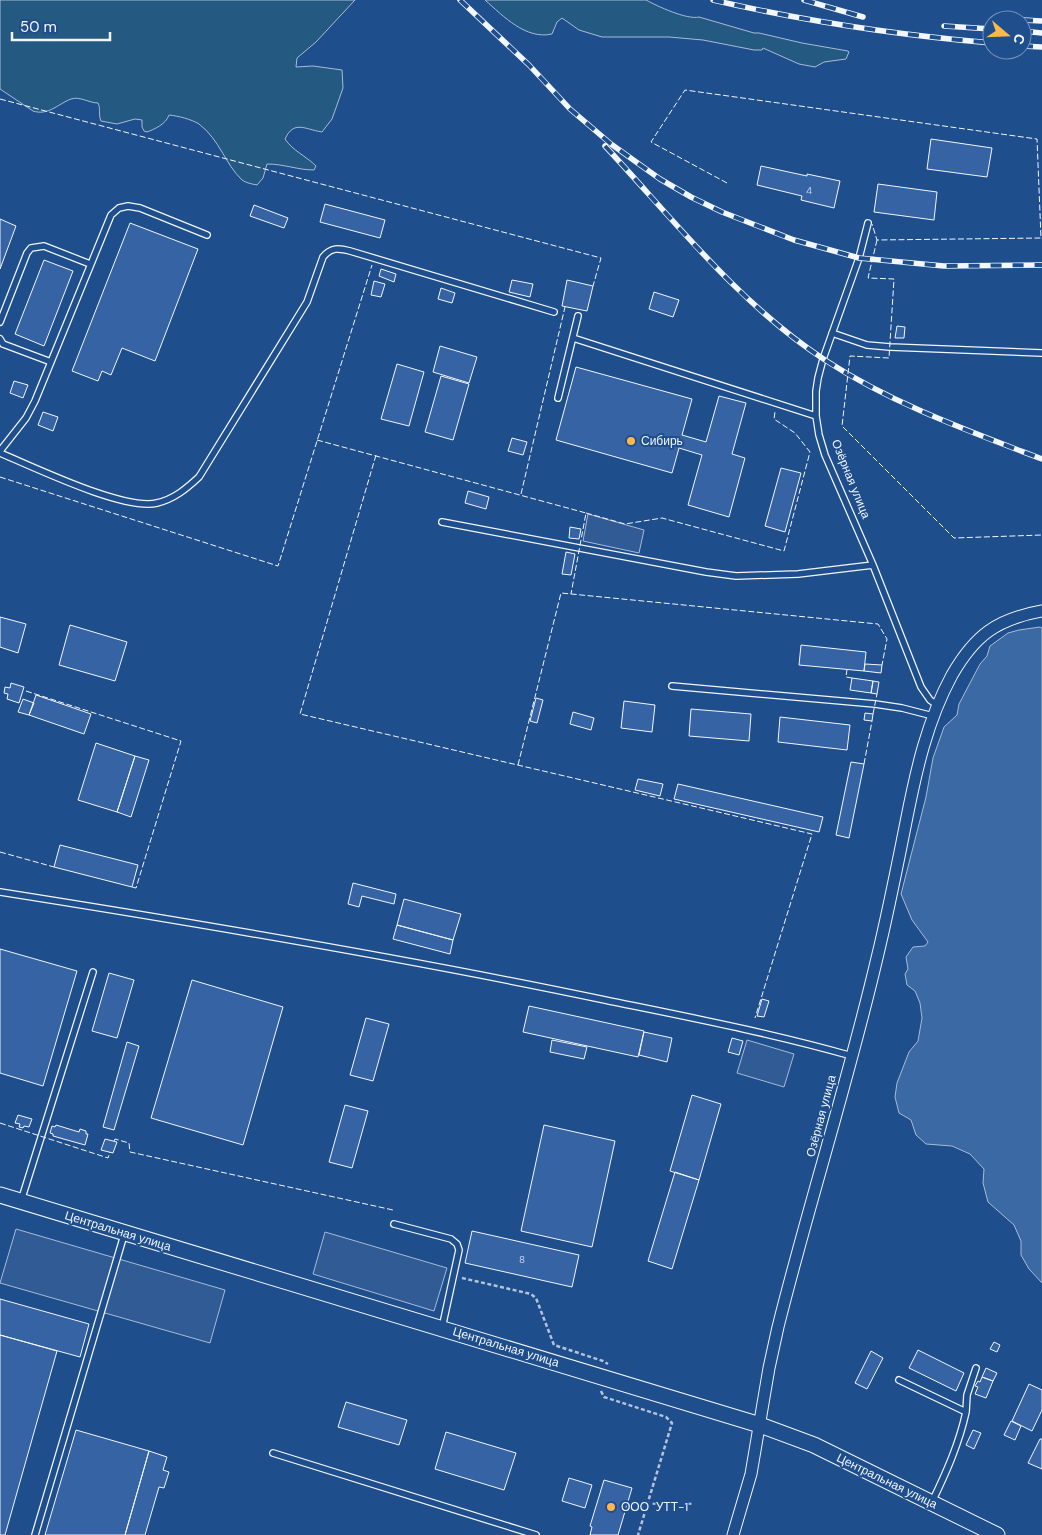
<svg xmlns="http://www.w3.org/2000/svg" width="1042" height="1535" font-family="'DM Sans',sans-serif">
  <rect width="100%" height="100%" fill="#1f4e8c"/>
  <path fill="#245a82" stroke="#a8bbd7" d="M0 0H355L316 42 297 58 296 67 313 66 342 70 343 88 332 119 322 132C304 129 294 120 285 139 293 151 306 156 316 166L314 170C298 170 284 164 267 164L263 178 257 185C252 184 246 183 242 180 225 164 220 140 199 124 191 119 178 116 169 115 166 124 155 129 147 132L144 131 142 127V120L135 119 117 124 101 121C98 114 101 109 98 103 89 103 80 96 71 99 58 104 48 116 33 111L0 89Z
    M485 0H646C657 6 687 20 699 17L754 33H759L802 43 848 51 849 52 846 59 824 62 815 67 799 64 763 48 762 50H754L703 40 669 37H602L579 30 562 18 557 22 552 34C526 40 503 16 485 0Z"/>
  <path fill="#305b95" stroke="#a8bbd7" d="M588 514 644 530 639 553 583 541Z
    M747 1040 794 1054 784 1087 737 1073Z
    M16 1229 225 1290 210 1343 0 1283Z
    M325 1232 447 1268 434 1311 313 1274Z"/>
  <path fill="#3b69a3" stroke="#a8bbd7" d="M1040 627 1042 628V1283L1029 1269 1021 1255V1241L1014 1225 988 1202 983 1183 984 1169 970 1154 952 1146 926 1144 916 1135 911 1120 899 1113 895 1097 897 1083 909 1052 918 1041 922 1018 920 1003 915 991 907 985 905 974 908 969 906 957 913 947 925 946 928 942 912 920 901 894 926 797 933 758 944 727 957 715 959 704 980 664 987 656 990 646 1008 633 1019 630Z"/>
  <path fill="#3563a3" stroke="#f2f6ff" d="M931 139 992 148 987 177 927 169Z
    M761 166 807 176V174L840 181 834 208 801 200 802 196 757 185Z
    M878 184 937 192 934 220 874 212Z
    M325 204 385 220 380 238 320 222Z
    M254 205 288 218 284 228 250 216Z
    M0 219 16 226 0 269Z
    M130 223 198 249 155 361 122 348 111 375 102 371 98 381 72 371Z
    M44 260 73 271 44 346 15 334Z
    M381 269 396 274 394 282 379 276Z
    M512 280 533 284 530 297 509 292Z
    M567 280 593 286 587 311 562 306Z
    M374 281 385 284 381 297 371 295Z
    M441 288 455 293 452 303 438 299Z
    M654 292 679 300 673 317 649 309Z
    M897 326 905 327 904 338H895Z
    M440 346 477 357 469 383 433 372Z
    M397 364 424 372 409 426 381 419Z
    M576 367 692 399 682 435 706 442 719 396 746 403 732 454 745 458 729 517 688 505 702 455 679 448 672 473 556 440Z
    M441 376 469 384 453 440 425 432Z
    M14 381 28 385 23 398 10 393Z
    M43 412 58 417 53 431 38 425Z
    M512 438 527 442 523 455 508 451Z
    M781 468 801 473 785 532 765 526Z
    M468 491 489 497 486 509 465 503Z
    M570 527 581 529 579 539 569 538Z
    M566 552 575 554 571 575 562 574Z
    M0 617 26 624 18 653 0 647Z
    M70 625 127 642 115 681 59 665Z
    M801 645 866 652 864 671 799 665Z
    M865 664 882 665 881 673 864 671Z
    M852 678 873 681 871 693 850 690Z
    M873 681 879 682 877 694 871 693Z
    M11 683 24 687 19 703 7 699 8 694 4 693 5 687 10 688Z
    M36 695 91 714 84 734 29 715Z
    M536 698 543 700 537 723 530 721Z
    M23 699 34 703 29 715 18 712Z
    M624 701 655 705 652 732 621 728Z
    M691 709 751 714 749 741 689 736Z
    M573 712 594 718 591 730 570 724Z
    M865 713 873 714 872 721 864 720Z
    M780 717 850 725 847 750 778 742Z
    M96 743 135 756 117 812 78 800Z
    M135 756 149 760 131 817 117 812Z
    M851 762 864 764 849 838 836 835Z
    M638 779 663 784 660 796 635 790Z
    M678 784 823 817 819 832 674 799Z
    M60 845 138 865 132 887 54 867Z
    M353 883 396 894 394 904 362 896 359 907 348 904Z
    M404 899 461 914 453 940 397 925Z
    M397 925 453 940 450 954 393 939Z
    M0 949 77 971 43 1086 0 1073Z
    M109 973 134 980 117 1038 92 1031Z
    M192 980 283 1007 243 1145 151 1118Z
    M762 999 769 1001 764 1017 757 1016Z
    M529 1006 644 1031 638 1057 523 1032Z
    M366 1018 389 1024 373 1081 350 1075Z
    M644 1032 672 1038 667 1062 639 1055Z
    M732 1038 743 1041 739 1055 728 1052Z
    M552 1040 587 1047 584 1059 550 1052Z
    M127 1042 139 1046 114 1130 103 1127Z
    M692 1095 721 1104 699 1180 670 1171Z
    M345 1105 368 1111 352 1168 329 1162Z
    M18 1115 32 1119 29 1127 24 1126 23 1128 19 1127 20 1124 15 1123Z
    M56 1125 79 1132 80 1129 86 1131V1134H88L85 1145 53 1136V1134L50 1133 52 1126 55 1127Z
    M544 1125 615 1141 592 1247 521 1231Z
    M105 1139 117 1142 113 1153 101 1150Z
    M675 1172 699 1180 672 1269 648 1261Z
    M472 1231 579 1255 572 1287 465 1263Z
    M0 1299 89 1324 80 1357 0 1335Z
    M0 1335 57 1351 5 1535H0Z
    M994 1342 1000 1345 997 1352 990 1349Z
    M918 1350 964 1373 956 1391 909 1368Z
    M871 1351 883 1358 867 1389 855 1383Z
    M986 1368 997 1373 993 1381 982 1377Z
    M982 1377 993 1381 986 1398 975 1394 978 1387 975 1386 978 1381 980 1382Z
    M1029 1384 1042 1390V1410L1032 1431 1012 1421Z
    M346 1402 407 1420 399 1445 338 1427Z
    M1011 1421 1021 1426 1015 1440 1004 1435Z
    M76 1430 149 1451 125 1535H45Z
    M973 1430 981 1433 974 1449 966 1445Z
    M446 1432 516 1453 504 1490 435 1469Z
    M1040 1439H1042V1469L1028 1463Z
    M149 1451 167 1457 163 1470 169 1472 164 1488 159 1487 145 1535H125Z
    M569 1478 592 1485 585 1508 562 1501Z
    M604 1480 632 1488 618 1535H590L592 1527 590 1526Z"/>
  <g fill="none" stroke-linecap="round" stroke-linejoin="round">
    <g stroke="#f2f6ff" stroke-width="8">
      <path id="service" d="M868 223 859 258 823 359 818 378 816 391V416L819 435 825 455 873 565 921 687 930 700 937 705
        M0 322 27 253 31 248 44 246 90 264
        M832 333 867 345 890 347 1042 353
        M573 338 816 416
        M0 339 3 344 51 362
        M558 398 578 316
        M0 451 26 418 35 401 111 215 119 208 128 206 140 208 207 235
        M0 453C34 467 124 511 157 503 174 499 186 489 199 477L307 302 323 257C331 247 339 248 350 251L554 312
        M442 522 706 572 736 576 798 574 873 565
        M672 686 875 704 902 708 933 716
        M0 892C203 924 405 958 605 1000 688 1017 771 1033 852 1056
        M21 1201 93 972
        M394 1224 451 1239 457 1244 459 1250 442 1328
        M899 1380 966 1412C959 1444 946 1473 932 1502
        M966 1412 967 1395 976 1368
        M273 1453 536 1535
        M35 1535 124 1235"/>
    </g>
    <g stroke="#f2f6ff" stroke-width="13">
      <path id="minor" d="M733 1535 751 1474 769 1368 778 1327C809 1203 848 1082 877 958 888 913 897 867 906 822 916 771 927 721 952 675 975 635 997 619 1042 611"/>
    </g>
    <g stroke="#f2f6ff" stroke-width="17">
      <path id="tertiary" d="M0 1195 760 1425 814 1445 997 1535"/>
    </g>
    <path stroke="#b3c4dc" stroke-width="2.5" stroke-dasharray="4 2.5" stroke-linecap="butt" d="M462 1278 531 1294 536 1298 554 1345 603 1361 608 1364
      M601 1391 604 1397 666 1417 672 1423 638 1535"/>
    <use href="#service" stroke="#1f4e8c" stroke-width="5.5"/>
    <use href="#minor" stroke="#1f4e8c" stroke-width="11"/>
    <use href="#tertiary" stroke="#1f4e8c" stroke-width="15"/>
    <g stroke="#f2f6ff" stroke-width="5.5">
      <path id="rail" d="M460 0 529 65 570 109 611 144 660 179 691 197 722 212 794 240 859 258 944 266 1042 265
        M713 0C804 21 898 35 992 43
        M804 0 863 17
        M1022 20 1042 21
        M944 26 992 29
        M1022 31 1042 33
        M1022 46 1042 47
        M605 146C674 220 739 304 825 360 893 404 966 430 1042 459"/>
    </g>
    <use href="#rail" stroke="#1f4e8c" stroke-width="4" stroke-dasharray="11" stroke-linecap="butt"/>
    <path stroke="#f2f6ff" stroke-width="1" stroke-dasharray="6 2.5" stroke-linecap="butt" d="M0 99 601 258 593 286
      M727 183 651 142 685 90 1037 139 1041 238 877 240 872 224
      M877 240 868 278 894 279 889 358 850 356 842 426 954 538 1042 535
      M317 440 586 513 571 594
      M376 455 300 714 812 834 755 1018
      M0 477 278 566 372 265
      M521 494 565 307
      M586 513 625 524 662 518 784 551 810 452 795 433 774 419 775 412
      M847 669 846 677 852 678
      M26 691 181 741 136 888 132 887
      M873 714 877 694
      M864 764 872 721
      M518 765 561 593 878 624 887 639 882 665
      M0 852 54 867
      M0 1123 108 1158 110 1152
      M114 1141 115 1139 129 1143 130 1152 393 1210"/>
  </g>
  <g fill="#ffb74d" stroke="#1f4e8c" stroke-width="2">
    <circle cx="631" cy="441" r="5"/>
    <circle cx="611" cy="1507" r="5"/>
  </g>
  <g text-anchor="middle" dominant-baseline="central" stroke-width="4" stroke-linejoin="round" paint-order="stroke">
    <g font-size="10" fill="#c3d1e8">
      <text x="809" y="190">4</text>
      <text x="522" y="1259">8</text>
    </g>
    <g font-size="12" fill="#f2f6ff" stroke="#1f4e8c" text-anchor="start">
      <text x="641" y="441">Сибирь</text>
      <text x="621" y="1507">ООО "УТТ-1"</text>
    </g>
    <g font-size="12" fill="#f2f6ff" stroke="#1f4e8c">
      <text transform="translate(851 479) rotate(68)">Озёрная улица</text>
      <text transform="translate(821 1116) rotate(-75)">Озёрная улица</text>
      <text transform="translate(118 1231) rotate(17)">Центральная улица</text>
      <text transform="translate(506 1347) rotate(17)">Центральная улица</text>
      <text transform="translate(887 1481) rotate(26)">Центральная улица</text>
    </g>
  </g>
  <g transform="translate(1007 35) rotate(109)"><circle r="24" fill="#1f4e8c" stroke="#7391ba"/>
  <path d="M0-4L9 19L0 12L-9 19Z" fill="#ffb74d"/>
  <text y="-8" font-size="14" font-weight="bold" text-anchor="middle" fill="#f2f6ff">С</text>
  </g>
  <path d="M12 32v8h98v-8" fill="none" stroke="#f2f6ff" stroke-width="2.5"/>
  <text x="20" y="32" font-size="15" fill="#f2f6ff" stroke="#1f4e8c" stroke-width="4" paint-order="stroke">50 m</text>
</svg>
